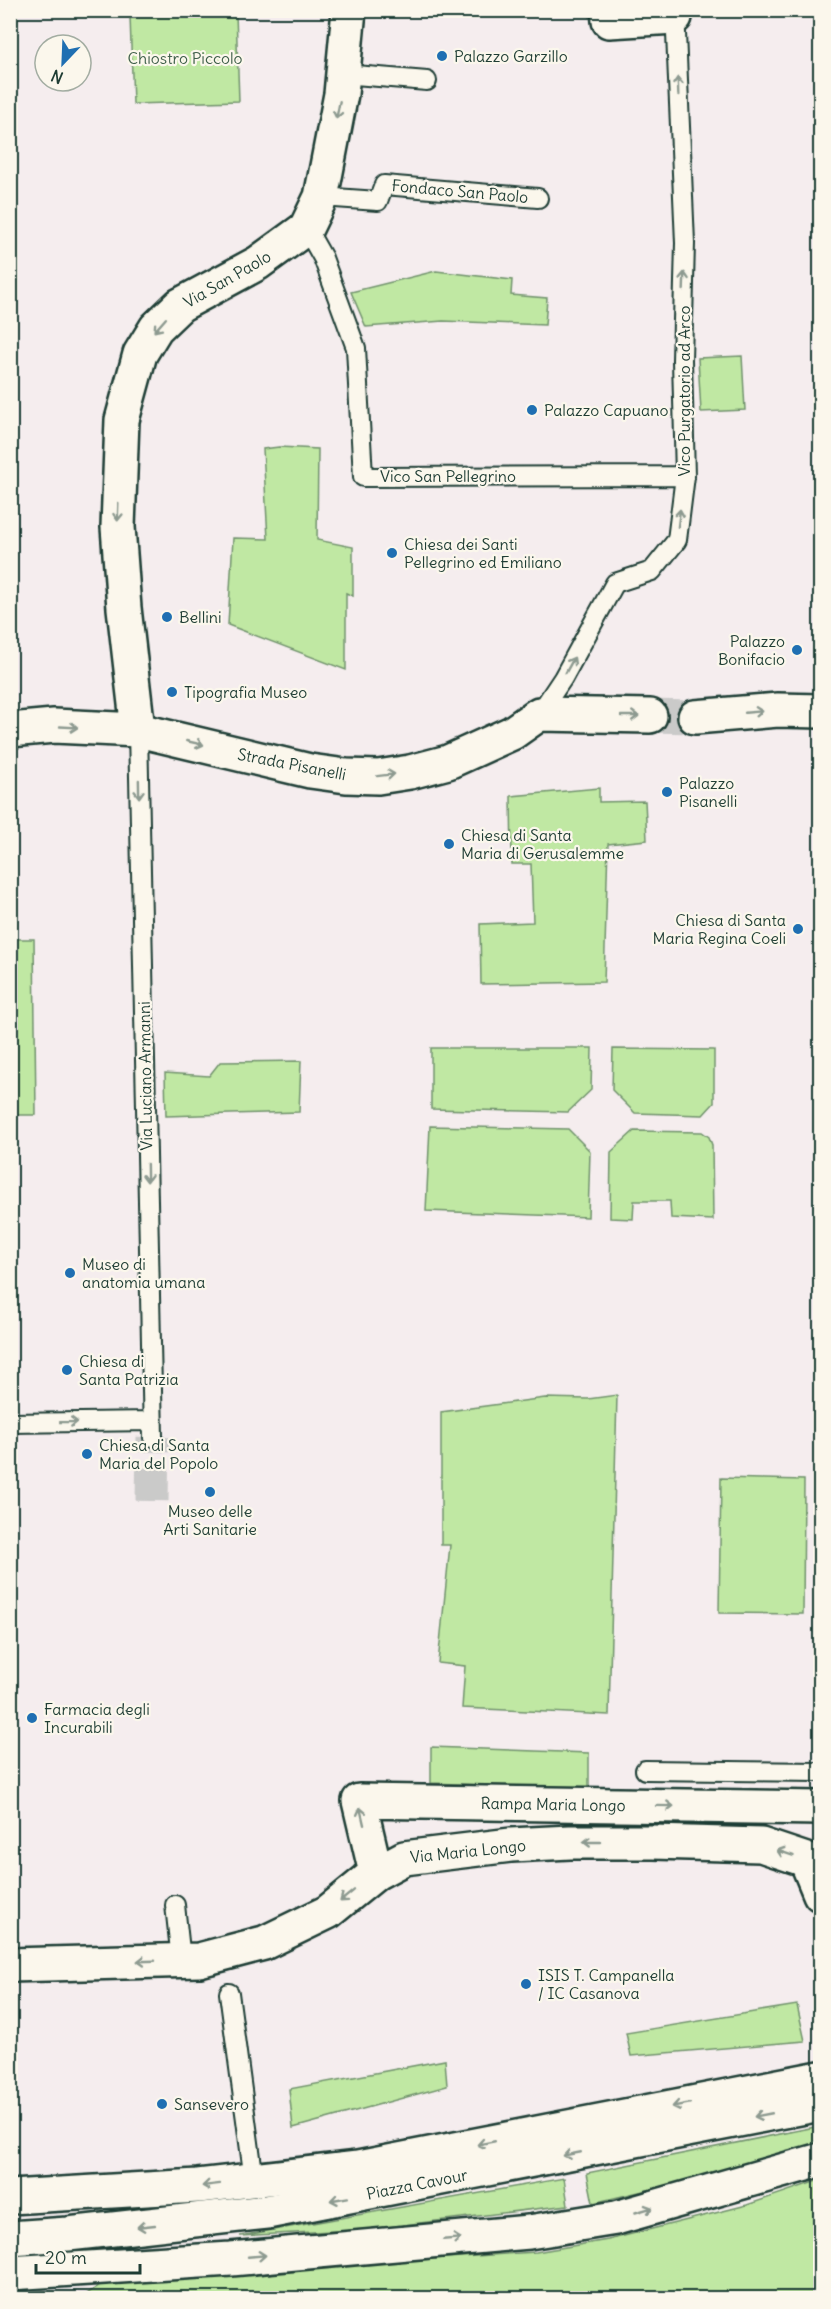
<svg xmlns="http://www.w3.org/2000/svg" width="831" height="2309" font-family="Delius,sans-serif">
  <rect width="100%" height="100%" fill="#f5edee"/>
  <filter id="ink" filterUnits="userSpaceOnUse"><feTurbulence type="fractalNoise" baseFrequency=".0167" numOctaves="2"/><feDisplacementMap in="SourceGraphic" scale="12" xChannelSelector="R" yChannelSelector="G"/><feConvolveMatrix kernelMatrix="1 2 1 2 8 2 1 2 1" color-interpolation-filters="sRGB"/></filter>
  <g filter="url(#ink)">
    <path fill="#c0e8a3" stroke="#70926c" stroke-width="1.5" d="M236 13 239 101 133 104 130 16Z
      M436 271 512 280 511 295 547 298 545 325 443 321 366 327 351 292Z
      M742 356 745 410 701 412 698 358Z
      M279 447 318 449 317 540 353 547V596L346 593V670L228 625 233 538 268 539 263 449Z
      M599 788V802L645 801 647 840 608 844 604 982 481 984 480 924 533 922 531 864H512L511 796Z
      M11 939H34L36 1115H11Z
      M431 1048H592L591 1090 568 1112 431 1109Z
      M613 1049 714 1050V1103L703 1115 635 1113 612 1090Z
      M301 1061 299 1112 166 1116 165 1073 209 1076 220 1062Z
      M430 1126 568 1129 590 1151 588 1217 426 1211Z
      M634 1131 702 1132 709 1137 712 1145 713 1220 671 1218 670 1201H634L633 1219 610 1218 611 1152Z
      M617 1395 609 1715 462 1708 465 1666 438 1663 450 1545H441V1412L545 1398 588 1399Z
      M721 1478 804 1480 803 1614 719 1613Z
      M431 1747 589 1753V1789L431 1783Z
      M797 2005 805 2041 631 2056 626 2033Z
      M445 2060 447 2086 293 2128 289 2089Z
      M820 2126V2141L813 2144 677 2183 593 2203 587 2173Z
      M564 2178 568 2205 370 2229 240 2236Z
      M820 2180V2298H81L106 2281 536 2252 608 2240 747 2205Z"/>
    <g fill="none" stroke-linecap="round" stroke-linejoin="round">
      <path stroke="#cacac9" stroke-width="33" stroke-dasharray="33 16" stroke-linecap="butt" d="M650 716 695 717
        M152 1501 153 1437"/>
      <g stroke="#1f3d34" stroke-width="22">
        <path id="lane" d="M343 74 427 81
          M321 197 378 201 384 185 538 198
          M306 228 323 258 356 348 363 477 685 476
          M539 714 563 678 615 583 652 571 677 540 685 476 682 360 685 243 675 10
          M138 730 153 1437
          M10 1423 152 1421
          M645 1770 820 1772
          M175 1905 181 1960
          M229 1993 254 2180"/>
      </g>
      <g stroke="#1f3d34" stroke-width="38">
        <path id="street" d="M608 10 609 21 675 17
          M695 717 778 710 820 711
          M10 730 54 726 138 730 310 771 346 776 378 777 410 772 448 762 512 733 539 714 650 716
          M138 730 124 608 118 527 122 420 140 354 156 328 180 305 258 263 306 228 321 197 325 177 341 94 349 10
          M376 1873 359 1801 820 1808
          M10 1965 199 1960 264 1943 328 1912 376 1873 404 1858 511 1845 570 1842H653L761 1845 806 1860 820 1894
          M10 2197 198 2186 358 2168 820 2078"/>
      </g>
      <g stroke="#1f3d34" stroke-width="38">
        <path id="primary" d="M10 2238 68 2234 267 2212 820 2104
          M10 2273 231 2259 529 2232 616 2218 820 2160"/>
      </g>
      <use href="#lane" stroke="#fbf7ec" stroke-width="18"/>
      <use href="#street" stroke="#fbf7ec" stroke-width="33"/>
      <use href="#primary" stroke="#fbf7ec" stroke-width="33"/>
    </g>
    <defs><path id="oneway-shaft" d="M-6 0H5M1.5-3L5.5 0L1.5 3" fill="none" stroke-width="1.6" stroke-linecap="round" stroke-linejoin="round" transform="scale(1.5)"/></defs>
    <g stroke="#8d9a90">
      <use href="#oneway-shaft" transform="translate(678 86) rotate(-92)"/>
      <use href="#oneway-shaft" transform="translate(338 110) rotate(101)"/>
      <use href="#oneway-shaft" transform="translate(684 281) rotate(-88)"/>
      <use href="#oneway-shaft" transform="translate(160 325) rotate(131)"/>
      <use href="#oneway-shaft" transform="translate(118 512) rotate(92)"/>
      <use href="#oneway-shaft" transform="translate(679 518) rotate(-83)"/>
      <use href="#oneway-shaft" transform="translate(570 665) rotate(-61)"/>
      <use href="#oneway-shaft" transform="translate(754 712) rotate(-5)"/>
      <use href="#oneway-shaft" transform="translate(630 716)"/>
      <use href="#oneway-shaft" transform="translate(69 727) rotate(3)"/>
      <use href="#oneway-shaft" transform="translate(195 743) rotate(13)"/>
      <use href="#oneway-shaft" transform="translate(386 775) rotate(-7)"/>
      <use href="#oneway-shaft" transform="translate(139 789) rotate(89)"/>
      <use href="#oneway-shaft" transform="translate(147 1173) rotate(89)"/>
      <use href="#oneway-shaft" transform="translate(69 1422) rotate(-1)"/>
      <use href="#oneway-shaft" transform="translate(665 1806) rotate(1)"/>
      <use href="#oneway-shaft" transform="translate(362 1816) rotate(-103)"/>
      <use href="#oneway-shaft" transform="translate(592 1842) rotate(180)"/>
      <use href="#oneway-shaft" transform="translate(785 1853) rotate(-161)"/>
      <use href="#oneway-shaft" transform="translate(347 1896) rotate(141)"/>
      <use href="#oneway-shaft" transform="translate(146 1961) rotate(178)"/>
      <use href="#oneway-shaft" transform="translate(681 2105) rotate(169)"/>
      <use href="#oneway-shaft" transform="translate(763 2115) rotate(169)"/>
      <use href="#oneway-shaft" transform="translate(486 2143) rotate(169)"/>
      <use href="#oneway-shaft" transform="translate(572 2154) rotate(169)"/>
      <use href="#oneway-shaft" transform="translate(211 2185) rotate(173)"/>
      <use href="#oneway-shaft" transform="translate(339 2199) rotate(170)"/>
      <use href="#oneway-shaft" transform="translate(644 2210) rotate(-16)"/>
      <use href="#oneway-shaft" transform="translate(146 2226) rotate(174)"/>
      <use href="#oneway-shaft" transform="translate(452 2239) rotate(-5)"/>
      <use href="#oneway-shaft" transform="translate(257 2256) rotate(-5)"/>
    </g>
  </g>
  <g fill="#1f6fb2" stroke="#fbf7ec" stroke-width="2">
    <circle cx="442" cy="56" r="6"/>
    <circle cx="532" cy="410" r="6"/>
    <circle cx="392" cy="553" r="6"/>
    <circle cx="167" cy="617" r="6"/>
    <circle cx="797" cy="650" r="6"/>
    <circle cx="172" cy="692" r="6"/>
    <circle cx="667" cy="792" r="6"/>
    <circle cx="449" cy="844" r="6"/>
    <circle cx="798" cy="929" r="6"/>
    <circle cx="70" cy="1273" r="6"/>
    <circle cx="67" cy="1370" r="6"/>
    <circle cx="87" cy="1454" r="6"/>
    <circle cx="210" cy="1492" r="6"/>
    <circle cx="32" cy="1718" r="6"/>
    <circle cx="526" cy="1984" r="6"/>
    <circle cx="162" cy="2104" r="6"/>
  </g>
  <g text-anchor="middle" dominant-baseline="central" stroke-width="4.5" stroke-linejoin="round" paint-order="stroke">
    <g font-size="16" fill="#1f3d34" stroke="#fbf7ec" text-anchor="start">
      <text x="454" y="56">Palazzo Garzillo</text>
      <text x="544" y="410">Palazzo Capuano</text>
      <text x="404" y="544">Chiesa dei Santi<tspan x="404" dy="18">Pellegrino ed Emiliano</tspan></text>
      <text x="179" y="617">Bellini</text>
      <text x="785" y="641" text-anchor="end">Palazzo<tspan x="785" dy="18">Bonifacio</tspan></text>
      <text x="184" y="692">Tipografia Museo</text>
      <text x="679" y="783">Palazzo<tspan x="679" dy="18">Pisanelli</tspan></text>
      <text x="461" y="835">Chiesa di Santa<tspan x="461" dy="18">Maria di Gerusalemme</tspan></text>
      <text x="786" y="920" text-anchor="end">Chiesa di Santa<tspan x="786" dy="18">Maria Regina Coeli</tspan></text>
      <text x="82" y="1264">Museo di<tspan x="82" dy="18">anatomia umana</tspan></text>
      <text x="79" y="1361">Chiesa di<tspan x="79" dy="18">Santa Patrizia</tspan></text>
      <text x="99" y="1445">Chiesa di Santa<tspan x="99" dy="18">Maria del Popolo</tspan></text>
      <text x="210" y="1511" text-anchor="middle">Museo delle<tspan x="210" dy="18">Arti Sanitarie</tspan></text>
      <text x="44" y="1709">Farmacia degli<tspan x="44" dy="18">Incurabili</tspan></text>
      <text x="538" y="1975">ISIS T. Campanella<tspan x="538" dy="18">/ IC Casanova</tspan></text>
      <text x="174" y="2104">Sansevero</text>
    </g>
    <g font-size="16" fill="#3f5f4a" stroke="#fbf7ec">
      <text x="185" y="58">Chiostro Piccolo</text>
    </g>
    <g font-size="16" fill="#1f3d34" stroke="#fbf7ec">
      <text transform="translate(460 191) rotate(5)">Fondaco San Paolo</text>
      <text transform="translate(227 279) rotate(-30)">Via San Paolo</text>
      <text transform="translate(684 391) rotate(-90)">Vico Purgatorio ad Arco</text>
      <text x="448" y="476">Vico San Pellegrino</text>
      <text transform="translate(292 764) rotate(11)">Strada Pisanelli</text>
      <text transform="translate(145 1076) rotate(-91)">Via Luciano Armanni</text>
      <text transform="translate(553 1804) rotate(1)">Rampa Maria Longo</text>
      <text transform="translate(468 1851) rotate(-6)">Via Maria Longo</text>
      <text transform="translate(417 2184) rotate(-11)">Piazza Cavour</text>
    </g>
  </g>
  <rect width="831" height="2309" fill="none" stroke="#fbf7ec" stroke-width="36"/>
  <rect x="18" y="18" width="795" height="2273" fill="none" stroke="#1f3d34" stroke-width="2" filter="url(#ink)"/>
  <g transform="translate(63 63) rotate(203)"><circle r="28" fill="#fbf7ec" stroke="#a3ada2" stroke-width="1.5"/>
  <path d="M0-4.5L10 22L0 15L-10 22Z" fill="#1f6fb2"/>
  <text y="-9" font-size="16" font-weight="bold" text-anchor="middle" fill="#1f3d34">N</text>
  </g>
  <path d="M36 2264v9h104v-9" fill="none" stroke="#1f3d34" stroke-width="3"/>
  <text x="45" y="2264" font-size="18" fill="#1f3d34" stroke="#fbf7ec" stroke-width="4.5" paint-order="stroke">20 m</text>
</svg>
